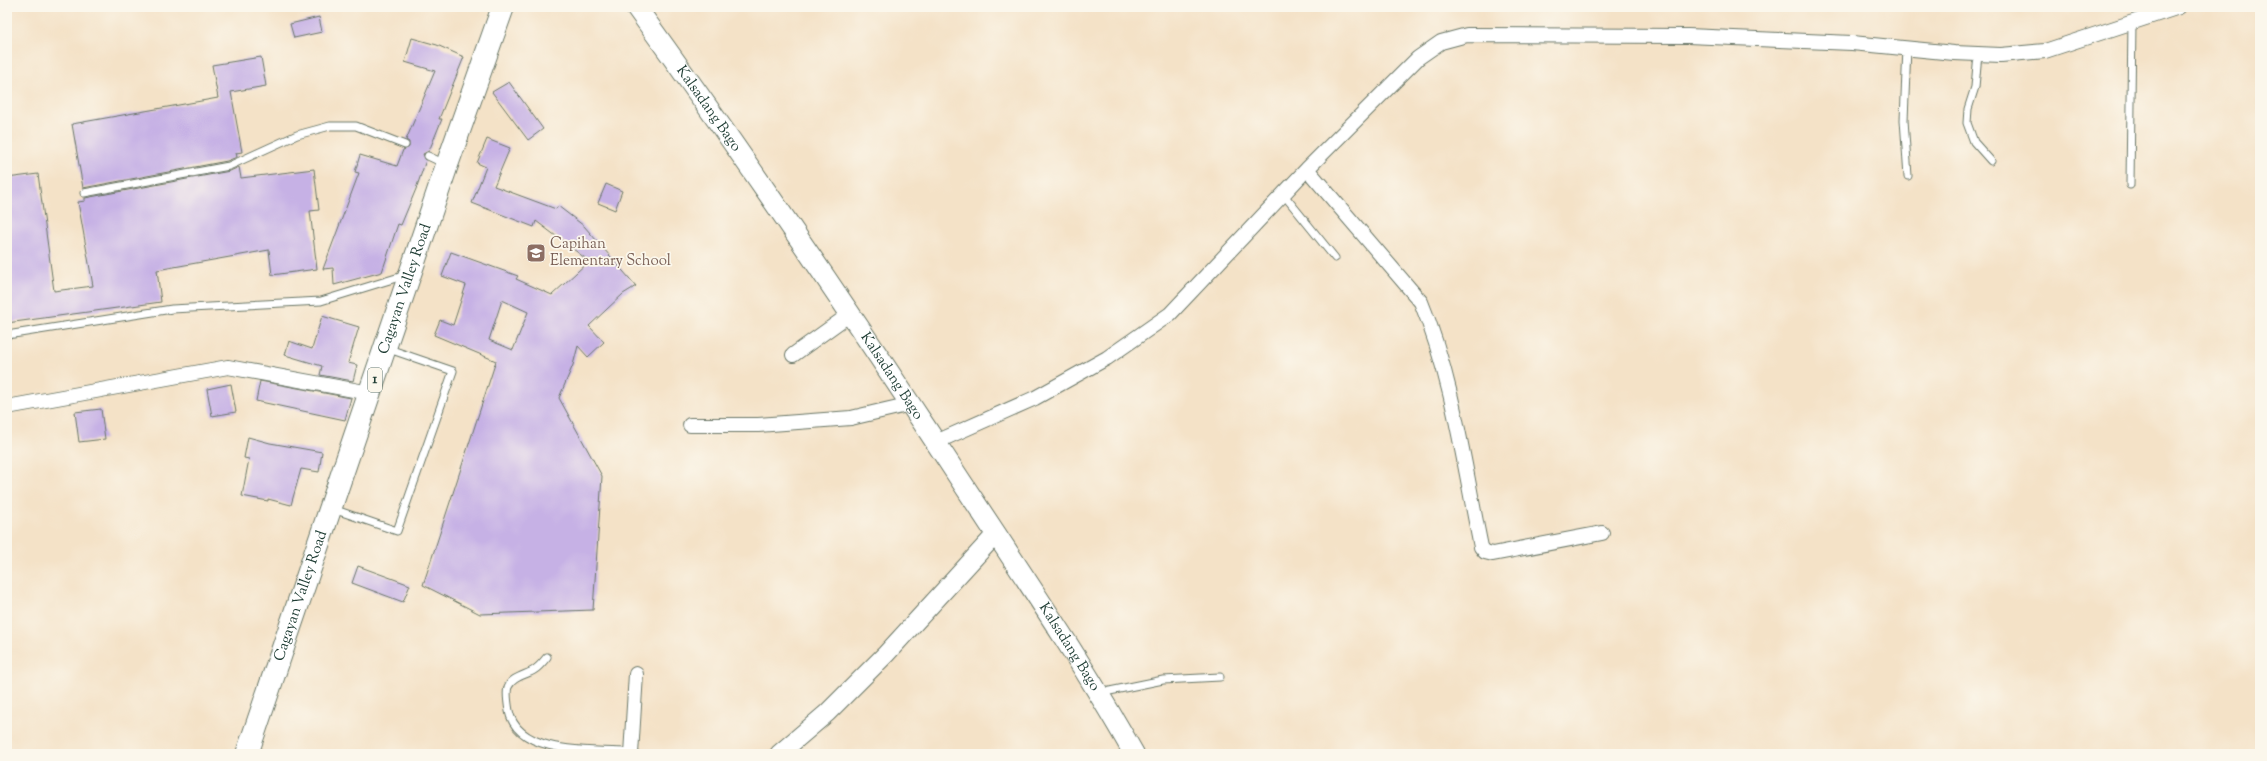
<svg xmlns="http://www.w3.org/2000/svg" width="2267" height="761" font-family="'Sorts Mill Goudy',serif">
  <rect width="100%" height="100%" fill="#fbf7ec"/>
  <filter id="ink" filterUnits="userSpaceOnUse"><feTurbulence type="fractalNoise" baseFrequency=".025" numOctaves="2"/><feDisplacementMap in="SourceGraphic" scale="8" xChannelSelector="R" yChannelSelector="G"/><feConvolveMatrix kernelMatrix="1 2 1 2 8 2 1 2 1" color-interpolation-filters="sRGB"/></filter>
  <filter id="wash" filterUnits="userSpaceOnUse"><feTurbulence type="fractalNoise" baseFrequency=".012" numOctaves="4" result="noise"/><feDisplacementMap in="SourceGraphic" scale="16" xChannelSelector="R" yChannelSelector="G"/><feGaussianBlur stdDeviation="0.9" result="paint"/><feColorMatrix in="noise" values="0 0 0 0 0 0 0 0 0 0 0 0 0 0 0 0 0 1.4 0 .05"/><feComposite in="paint" operator="in"/></filter>
  <g filter="url(#wash)">
    <rect width="100%" height="100%" fill="#f4e2c7"/>
    <g id="blocks">
      <path fill="#c6b1e5" fill-rule="evenodd" d="M319 17 322 32 294 38 290 24Z
        M412 38 437 45 464 57 439 119H442L429 151 423 154 426 160 416 189 401 225 398 224 382 272 334 285 333 268 323 269 359 173 355 172 360 155 397 166 403 150 409 147V142L406 140 435 71 405 62Z
        M261 57 266 86 231 92 242 152 236 153 237 157 227 161 83 188 72 124 218 98 212 65Z
        M509 82 543 129 528 140 492 92Z
        M487 139 510 148 494 186 556 209 558 206 584 226 636 286 623 294 589 326 604 342 588 357 578 346 573 365 559 398 602 476 593 610 480 614 423 585 496 361 434 335 440 320 453 325 466 285 442 276 451 252 518 276 516 279 552 295 589 261 536 221 534 227 472 203 486 167 477 163ZM502 300 528 312 513 350 489 340Z
        M239 167 241 178 314 169 319 210 310 211 317 269 272 275 269 250 157 270 161 302 7 323V178L38 174 54 291 93 286 78 202 85 201V198L230 171Z
        M606 184 622 191 615 210 598 203Z
        M322 316 359 327 348 363 357 365 353 381 320 375 322 366 285 355 289 341 312 349Z
        M260 381 351 398 345 420 256 401Z
        M231 384 236 412 212 416 207 389Z
        M101 409 105 439 79 442 75 412Z
        M248 437 270 443 322 452 319 472 301 469 291 505 268 499V501L242 496 249 459 244 458Z
        M358 566 410 585 403 602 352 583Z"/>
    </g>
  </g>
  <g filter="url(#ink)">
    <use href="#blocks" fill-opacity="0" stroke="#6a7767" stroke-width="1"/>
    <g fill="none" stroke-linecap="round" stroke-linejoin="round">
      <g stroke="#6a7767" stroke-width="9">
        <path id="service" d="M1907 48 1904 120 1908 176
          M1978 54 1975 87 1968 109 1967 123 1974 142 1991 161
          M428 156 445 164
          M2130 185 2132 21
          M84 193 229 166 297 135 330 126H356L405 145
          M1284 195 1335 258
          M7 335 172 309 321 301 406 275
          M333 509 397 531 453 371 386 348
          M547 657C543 662 539 667 534 670 526 675 512 677 508 687 506 692 508 705 509 711 518 756 595 750 630 752
          M1100 693 1163 680 1220 677"/>
      </g>
      <g stroke="#6a7767" stroke-width="16">
        <path id="minor" d="M1307 169 1421 302C1453 379 1464 465 1481 547L1485 552 1493 554 1602 533
          M793 355 850 314
          M7 407 228 367 370 393
          M690 425H758L851 418 911 404
          M936 442 1035 398 1107 358 1170 314 1307 169 1418 58 1441 42 1467 35 1688 36 1852 43 1954 53 2001 55 2045 51 2179 7
          M631 754 636 674"/>
      </g>
      <g stroke="#6a7767" stroke-width="20">
        <path id="tertiary" d="M779 754 827 713 886 654 996 534"/>
      </g>
      <g stroke="#6a7767" stroke-width="22">
        <g id="secondary">
          <path id="s1" d="M636 7C750 164 859 325 965 487 1023 575 1082 662 1134 754"/>
        </g>
      </g>
      <g stroke="#6a7767" stroke-width="24">
        <g id="trunk">
          <path id="s2" d="M247 754 447 165 503 7"/>
        </g>
      </g>
      <use href="#service" stroke="#fff" stroke-width="7"/>
      <use href="#minor" stroke="#fff" stroke-width="14"/>
      <use href="#tertiary" stroke="#fff" stroke-width="18"/>
      <use href="#secondary" stroke="#fff" stroke-width="20"/>
      <use href="#trunk" stroke="#fff" stroke-width="22"/>
    </g>
  </g>
  <defs>
    <g id="school-square" transform="scale(1)"><rect x="-9" y="-9" width="18" height="18" rx="4" fill="#8d6e63" stroke="#fbf7ec"/><path d="M0-5L7-2L0 1L-7-2ZM-4 1L0 2.5L4 1V4Q0 6-4 4Z" fill="#fff"/></g>
  </defs>
  <g fill-rule="evenodd">
    <use href="#school-square" x="536" y="253"/>
  </g>
  <g text-anchor="middle" dominant-baseline="central" stroke-width="3.5" stroke-linejoin="round" paint-order="stroke">
    <rect fill="#fbf7ec" stroke="#61756b" stroke-width="1" x="368" y="368" width="14" height="24" rx="3"/>
    <g font-size="14" font-weight="bold" fill="#1f3d34">
      <text x="375" y="380">1</text>
    </g>
    <g font-size="15" fill="#1f3d34" stroke="#fbf7ec">
      <text stroke="none"><textPath href="#s1" startOffset="125">Kalsadang Bago</textPath></text>
      <text stroke="none"><textPath href="#s2" startOffset="491">Cagayan Valley Road</textPath></text>
      <text stroke="none"><textPath href="#s1" startOffset="449">Kalsadang Bago</textPath></text>
      <text stroke="none"><textPath href="#s2" startOffset="167">Cagayan Valley Road</textPath></text>
      <text stroke="none"><textPath href="#s1" startOffset="773">Kalsadang Bago</textPath></text>
    </g>
    <g font-size="15" fill="#785e54" stroke="#fbf7ec" text-anchor="start">
      <text x="550" y="244">Capihan<tspan x="550" dy="17">Elementary School</tspan></text>
    </g>
  </g>
  <rect width="2267" height="761" fill="none" stroke="#fbf7ec" stroke-width="24"/>
</svg>
